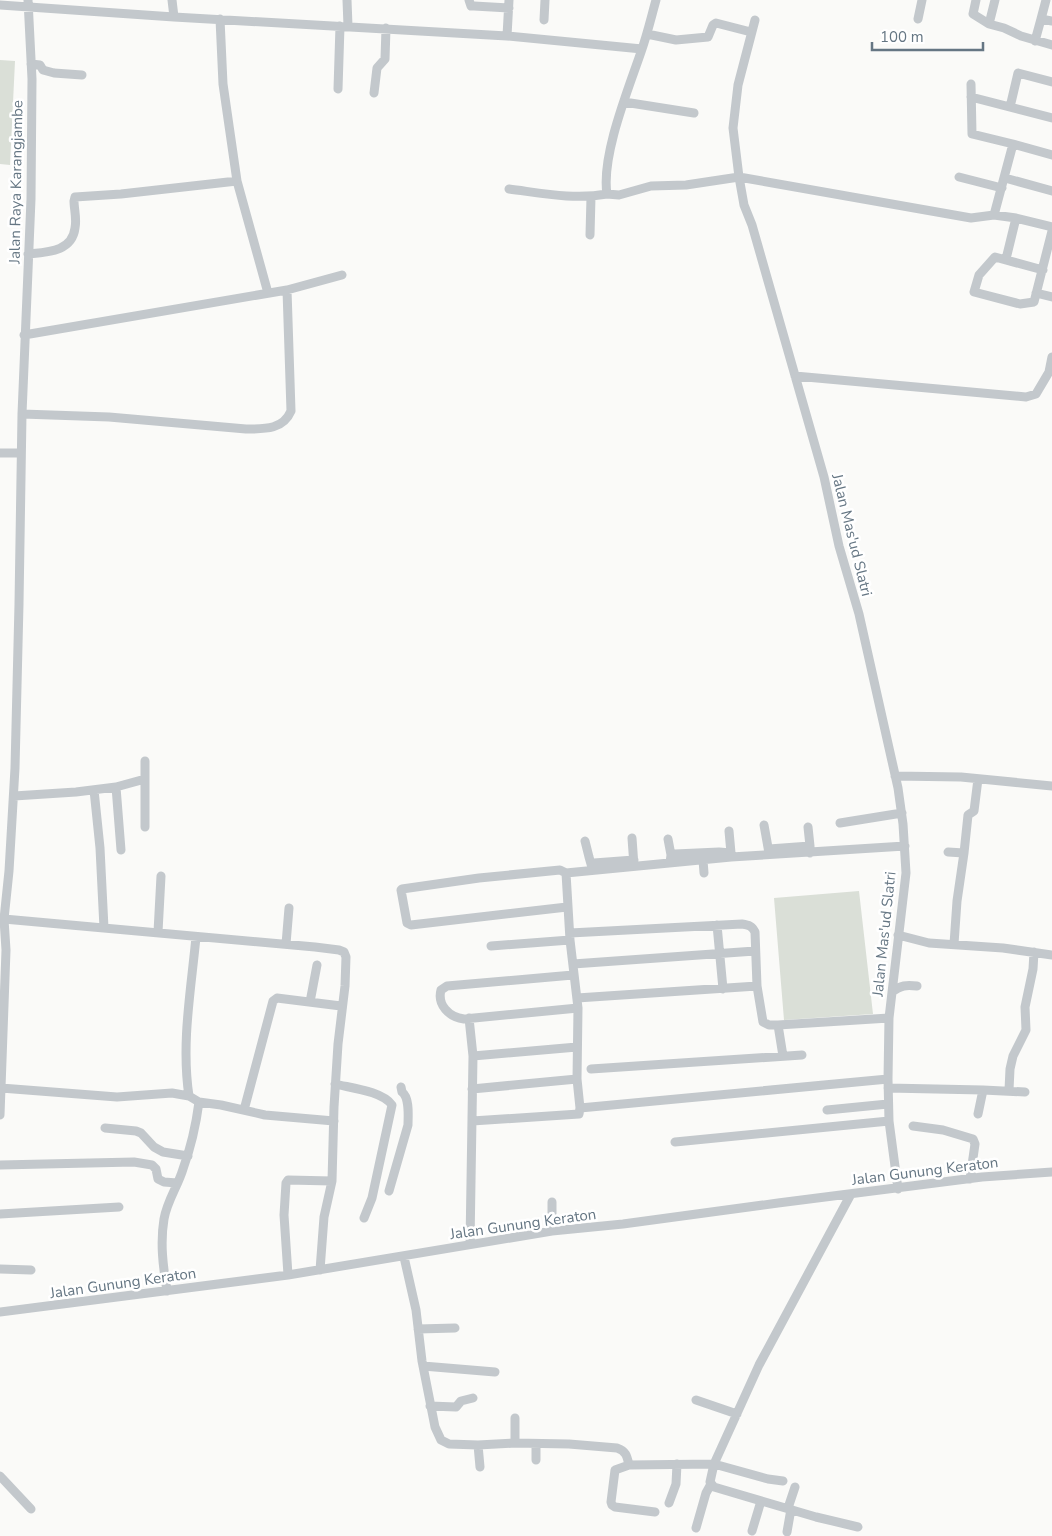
<svg xmlns="http://www.w3.org/2000/svg" width="1052" height="1536" font-family="'Nunito Sans',sans-serif">
  <rect width="100%" height="100%" fill="#fafaf8"/>
  <path fill="#dadfd7" d="M0 60 15 61 10 165 0 164Z
    M859 891 873 1014 784 1020 774 898Z"/>
  <g fill="none" stroke-linecap="round" stroke-linejoin="round">
    <path stroke="#c3c8cc" stroke-width="9" d="M172 0 174 17
      M347 0 348 26
      M469 0 471 6H474L509 8
      M656 0C651 18 647 35 641 52 628 90 601 156 607 194L619 195 651 186 686 185 739 177 744 205 752 225 824 477 839 546 859 614 898 788 903 824 906 873 889 1018 888 1079 889 1121 898 1189
      M976 0 973 14 989 24 1004 28 1021 36 1052 45
      M0 5 174 17 507 36 642 49
      M220 19 223 84 237 181 268 293
      M918 19 922 0
      M1041 19 1046 0
      M544 20 545 0
      M755 20 738 85 733 128 739 177 971 218 994 215 1016 218 1052 227
      M989 24 995 0
      M647 34 676 40 708 37 713 25 716 23 751 32
      M507 36 509 0
      M1035 41 1041 19 1052 21
      M31 64 40 65 43 70 54 73 82 75
      M971 84 972 134 1013 144 994 215
      M338 89 340 26
      M374 93 377 68 385 59 386 28
      M971 97 1052 118
      M624 102 694 113
      M1010 107 1018 73 1052 82
      M1013 144 1052 155
      M959 177 1002 188
      M1005 178 1052 191
      M509 189C541 193 574 200 607 194
      M590 235 591 197
      M28 254C47 252 72 252 75 228 77 219 74 209 74 201L75 197 121 194 237 181
      M1006 259 1016 218
      M1043 270 995 257 979 275 974 292 1020 304 1034 302 1052 231
      M1036 293 1052 297
      M24 335 287 290 342 275
      M795 376 1026 397 1036 394 1049 372 1052 357
      M22 414 109 417 246 429C264 429 283 430 291 411L287 290
      M0 453H21
      M895 776 961 777 1052 786
      M145 779V761
      M116 787 145 779V827
      M94 790 100 848 104 928
      M14 796 76 792 116 787 121 850
      M840 823 902 813
      M764 825 769 853
      M808 827 810 846
      M729 831 731 853
      M632 838 634 866
      M668 839 671 855
      M585 841 589 857 591 864
      M769 849 810 846V853
      M948 852 964 853 968 815 974 811 978 779
      M703 860 704 873
      M670 863 671 855 675 854 719 852 731 853V855
      M593 870 591 864 594 863 634 860
      M566 873 731 857 905 846
      M567 907 411 925 407 923 401 890 402 889 479 878 560 870 566 873 570 940 578 1008 577 1079 580 1108 888 1079
      M4 919 315 947 339 950 344 952 346 957 345 986 338 1044 334 1107 332 1181 324 1217 320 1270
      M717 925 723 989
      M158 932 161 876
      M570 933 742 924C749 925 752 926 755 932L757 986 763 1022 769 1025H778L889 1018
      M898 935 929 943 1003 948 1052 955
      M286 944 289 908
      M954 944 957 901 964 853
      M491 946 570 940
      M573 964 755 951
      M573 975 447 986 441 990C437 1005 449 1017 464 1019L578 1008
      M892 992C901 985 906 985 917 986
      M577 998 757 986
      M310 1002 317 965
      M469 1018 473 1056 470 1244
      M778 1025 783 1056
      M473 1056 577 1047
      M591 1069 802 1055
      M335 1084C351 1088 382 1091 392 1105L372 1198 364 1218
      M1 1088 117 1097 172 1093 189 1096
      M888 1088 983 1090 978 1114
      M472 1089 577 1079
      M983 1090 1025 1092
      M1009 1090 1010 1069 1013 1056 1026 1030 1025 1007 1033 969 1034 952
      M199 1102 221 1105 265 1115 334 1121
      M244 1110 273 1001 277 998 341 1006
      M827 1110 888 1104
      M0 1115 6 950 4 919 9 871 15 768 19 604 22 414 31 199 32 79 28 0
      M472 1121 579 1114 580 1108
      M913 1126 943 1130 973 1139 975 1144 970 1179
      M105 1128 136 1131 141 1133 154 1147 163 1152 188 1156
      M675 1142 889 1121
      M0 1165 134 1162 152 1165 156 1169 158 1179 164 1182 177 1183
      M389 1191 408 1125C408 1116 410 1098 402 1092L401 1087
      M851 1194 759 1365 714 1464 710 1482 714 1487 816 1517 858 1527
      M0 1214 119 1207
      M552 1231V1202
      M404 1257 416 1310 422 1361 435 1427 441 1440 449 1444 478 1445 515 1443 569 1444 617 1448C626 1451 627 1456 629 1465L714 1464 768 1479 783 1481
      M0 1269 31 1270
      M288 1275 284 1215 286 1183 288 1180 332 1181
      M167 1291C163 1266 160 1243 164 1219 167 1201 178 1186 183 1169 191 1147 196 1125 199 1102L189 1096C181 1044 191 990 196 937
      M0 1312 288 1275 552 1231 623 1224 778 1203 982 1177 1052 1172
      M418 1329 455 1328
      M423 1366 495 1372
      M696 1400 737 1414
      M430 1406 456 1407 461 1401 473 1398
      M515 1443V1418
      M478 1445 480 1467
      M536 1460V1444
      M629 1465 615 1470 611 1502 612 1505 615 1507 655 1512
      M0 1476 31 1509
      M669 1503 676 1484 677 1464
      M788 1508 795 1487
      M696 1528 706 1493 711 1484
      M752 1531 761 1501
      M787 1532 791 1509"/>
  </g>
  <g text-anchor="middle" dominant-baseline="central" stroke-width="5" stroke-linejoin="round" paint-order="stroke">
    <g font-size="15" fill="#657683" stroke="#fff">
      <text transform="translate(16 182) rotate(-89)">Jalan Raya Karangjambe</text>
      <text transform="translate(852 535) rotate(76)">Jalan Mas'ud Slatri</text>
      <text transform="translate(884 934) rotate(-84)">Jalan Mas'ud Slatri</text>
      <text transform="translate(925 1171) rotate(-7)">Jalan Gunung Keraton</text>
      <text transform="translate(523 1224) rotate(-8)">Jalan Gunung Keraton</text>
      <text transform="translate(123 1283) rotate(-8)">Jalan Gunung Keraton</text>
    </g>
  </g>
  <path d="M872 42v8h111v-8" fill="none" stroke="#657683" stroke-width="2.5"/>
  <text x="880" y="42" font-size="15" fill="#657683" stroke="#ffffff" stroke-width="4" paint-order="stroke">100 m</text>
</svg>
